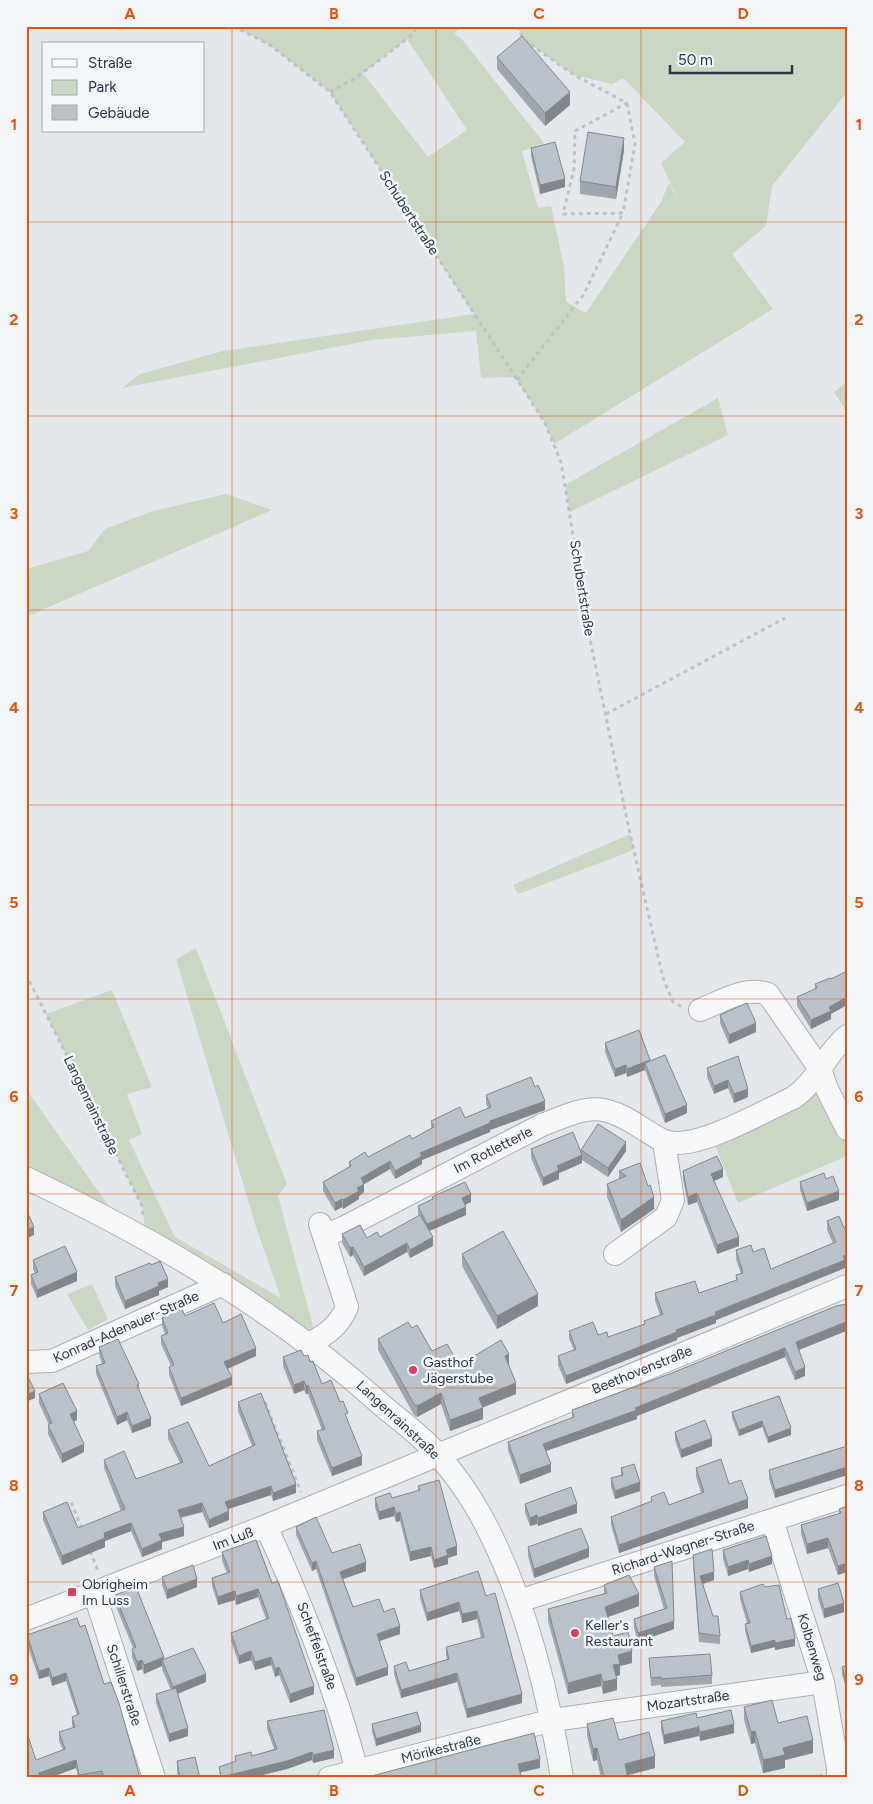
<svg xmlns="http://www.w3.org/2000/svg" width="873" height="1804" font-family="Figtree,sans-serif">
  <rect width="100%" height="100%" fill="#e3e7ec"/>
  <path fill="#cad7c3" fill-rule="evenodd" d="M233 26H462L454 34 461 38 544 143 522 151 538 208 551 206 564 267 566 302 586 313 661 202 669 183 678 200 661 163 685 142 623 78 612 84 574 75 524 40 517 26H847V92L772 186 766 226 732 254 773 309 554 444 544 421 515 377 481 378 476 331 372 340 122 388 140 374 223 351 474 314 330 92 270 45ZM407 39 467 130 428 157 363 73Z
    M847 382V412L834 392Z
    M718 398 728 435 570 512 565 485Z
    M226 494 272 510 26 617V569L88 551 105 529 153 511Z
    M630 834 634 849 629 852 518 894 513 885Z
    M196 948 287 1184 278 1196 314 1330 347 1307 309 1344 146 1237 142 1206 46 1014 112 990 152 1087 127 1094 142 1134 129 1140 175 1237 281 1298 256 1227 176 959Z
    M812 1081 847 1129V1156L738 1203 711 1135Z
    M26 1089 115 1215 26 1172Z
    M92 1284 108 1319 88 1330 67 1294Z"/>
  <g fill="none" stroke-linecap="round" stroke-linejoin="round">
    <g stroke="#a7aeb7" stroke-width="24">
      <path id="minor" d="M700 1010C721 1002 745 986 768 994L820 1069 827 1089 847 1129
        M26 1178C155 1239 278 1311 384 1407 402 1422 423 1437 438 1455 453 1472 469 1494 480 1514 523 1592 548 1691 562 1778
        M324 1236 343 1228 542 1125C590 1106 599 1100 645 1130 655 1136 663 1143 676 1143 707 1144 764 1111 793 1098 817 1082 825 1054 847 1036
        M615 1254 666 1217 673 1200 664 1142
        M309 1344C327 1334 339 1326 347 1307L320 1224
        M26 1362 52 1361 223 1284
        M772 1520 823 1682 838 1768V1778
        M266 1526C302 1606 335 1686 357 1771
        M94 1592 154 1778
        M519 1601 847 1496
        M26 1619 266 1526 847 1286
        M329 1778 553 1720 823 1682"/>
    </g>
    <path stroke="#bdc2c8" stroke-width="3" stroke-dasharray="4 4" stroke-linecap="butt" d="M233 26 270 45 330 92 544 421 561 462 590 639 630 834 663 978 673 1002 682 1007
      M517 26 524 40 574 75 627 103
      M330 92 356 78 412 35 417 26
      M627 103 635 144 623 213 563 214 574 169 575 131Z
      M517 380 584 294 623 213
      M606 714 785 618
      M26 974 142 1206 143 1216
      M265 1402 301 1492
      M64 1505 71 1502 82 1529
      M90 1551 98 1571"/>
    <use href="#minor" stroke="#f6f8fa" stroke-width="22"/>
  </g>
  <path fill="#9fa6af" d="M497 57 570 105 545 126 497 69Z
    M531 148 565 187 540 194 531 156Z
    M624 150 616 199 580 194V181Z
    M815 984 831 1014V1019L811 1029 797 1006V997L815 989Z
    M720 1015 756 1032 729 1044 720 1023Z
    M605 1043 650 1061 687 1113 665 1123 645 1070 627 1077 626 1073 615 1077 605 1052Z
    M707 1068 748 1089V1097L734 1103 728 1088 714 1094 707 1077Z
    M486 1095 545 1110 490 1130V1132L422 1160V1164L395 1179 390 1169 364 1184V1192L359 1196V1199L343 1209 342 1207 335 1211 323 1191V1182L349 1167V1162L368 1157 412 1139 431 1128V1121L465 1118 488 1108 486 1104Z
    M531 1149 581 1150 626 1151 608 1177 582 1160V1163L559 1173V1179L543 1186 531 1158Z
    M640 1163 654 1209 621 1232 607 1197V1184L619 1179V1171Z
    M683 1171 723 1177 714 1181 739 1246 717 1254 697 1202 688 1205 683 1179Z
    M826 1179 839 1200 807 1211 800 1190V1182Z
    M432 1197 471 1202 465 1205 466 1215 429 1231 433 1246 410 1258 407 1252 364 1276 353 1255 350 1257 342 1243V1234L367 1238 380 1237 419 1216 418 1214V1206L432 1199Z
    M827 1221 845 1264V1268L716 1320V1323L677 1338V1340L566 1384 558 1365V1356L574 1350 569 1339V1331L608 1337 644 1324V1321L660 1315 655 1301V1293H699L736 1280V1275L741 1274 736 1259V1250L753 1252 771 1269 833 1243 827 1230Z
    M462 1254 538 1306 497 1329 462 1266Z
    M33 1260 77 1281 37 1298 31 1284V1275L35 1273 33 1269Z
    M151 1265 168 1287 159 1291V1295L125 1309 115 1286V1277Z
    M847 1304V1333L846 1331 799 1350 805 1376 795 1380 785 1357 637 1416V1419L546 1451 551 1472 520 1484 508 1450V1442L572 1418V1410L672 1373Z
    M185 1316 223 1323 256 1356 228 1369 232 1385 181 1406 169 1375V1367L171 1366 161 1344V1336L165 1334 162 1326V1318Z
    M412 1328 432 1351 459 1365 509 1364 508 1365 516 1394 483 1407V1419L450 1431 441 1404 417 1417 414 1415 378 1350V1339Z
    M99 1347 139 1384V1391L151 1426 132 1433 127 1420 117 1425 96 1374V1366L102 1364 99 1354Z
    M304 1356 310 1362 322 1384 348 1420 362 1465 332 1476 317 1440V1431L322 1430 308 1394H306L304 1390 294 1394 283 1366V1357Z
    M39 1394 77 1420 74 1421 84 1452 62 1463 48 1434V1425H49L39 1403Z
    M779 1396 791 1435 768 1443 762 1427 739 1436 732 1418V1412Z
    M238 1402 296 1493 273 1501 271 1495 228 1509 229 1520 209 1528 202 1512 181 1518 184 1536 162 1542V1549L142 1557 131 1531 105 1541V1547L62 1565 43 1520V1512L78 1528 121 1511 104 1468V1460L136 1479 180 1463 168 1439V1430L209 1466 252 1446 238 1411Z
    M675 1432 712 1446 681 1458 675 1440Z
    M847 1446V1475L775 1498 769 1479V1470Z
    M621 1468 640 1491 615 1499 611 1487V1478L621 1475Z
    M696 1468 729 1484 748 1508 619 1553 611 1525V1517L651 1501V1497L669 1505 701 1493 696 1477Z
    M418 1486 457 1555 448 1558V1564L434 1568 431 1556 410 1561 400 1521 396 1522 394 1516 379 1520 375 1507V1498H392L418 1491Z
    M525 1504 577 1513 538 1526 537 1524 530 1526 525 1513Z
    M847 1506 838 1575 828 1548 807 1554 801 1534V1525L839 1514V1509Z
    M296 1527 332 1553 366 1571 343 1579 353 1607 384 1612 400 1634 379 1641 388 1675 356 1686 316 1569 312 1571 296 1535Z
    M256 1540 314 1694 290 1703 279 1675 275 1677 271 1665 255 1670 251 1660 239 1664 231 1641V1633L266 1619 258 1597 236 1605 235 1600 218 1605 212 1586V1578L227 1573 222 1561V1552Z
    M528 1547 589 1557 534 1578 528 1556Z
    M723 1550 772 1564 749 1572 748 1569 728 1576 723 1559Z
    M693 1555 714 1580 703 1584 713 1616 720 1636V1644L699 1642 693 1564Z
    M654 1567 674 1629 638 1642 634 1628V1619L664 1609 654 1576Z
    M162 1577 197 1587 167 1599 162 1585Z
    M604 1585 639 1606 608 1617 613 1636 632 1663 620 1666V1675L616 1676 617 1690 603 1694 601 1686 568 1694 548 1621V1609L604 1594Z
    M765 1587 787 1619 795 1646 775 1650V1647L751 1653 745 1631V1624L747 1623 740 1599V1592Z
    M818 1589 844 1612 824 1618 818 1598Z
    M420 1590 486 1596 522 1703 467 1718 457 1682 401 1698 394 1674V1666L409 1671 447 1660 446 1655V1647L481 1638 477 1619 462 1623 459 1611 427 1621 420 1598Z
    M115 1595 164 1660 206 1682 178 1694 188 1736 169 1742 156 1703V1694L171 1690 162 1669V1666L144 1674 142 1669 137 1671 132 1657V1649L133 1648 115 1604Z
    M80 1627 104 1684 140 1778H78L76 1768 49 1778H26L36 1760 63 1750 59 1741V1732L73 1728 72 1725V1717L77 1715 66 1681 52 1686 49 1676 39 1679 27 1644V1635Z
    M649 1658 712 1675V1684L661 1687V1685L651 1686Z
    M847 1665V1692L842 1674V1667Z
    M744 1707 778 1723 813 1753 785 1760V1768L763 1773 755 1743 751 1744 744 1720Z
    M697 1718 734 1733 700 1741 699 1736 664 1744 661 1730V1721Z
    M267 1721 334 1758 313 1763 312 1760 287 1769 250 1778H220L219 1767 235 1762V1756H252L274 1749 267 1729Z
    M372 1724 421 1732 376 1746 372 1732Z
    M587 1724 619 1740 655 1768 627 1775 628 1778H601L597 1760 593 1761 587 1736Z
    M177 1761 200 1778H178L177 1770Z"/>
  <path fill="#82878e" d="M570 92V105L545 126V113Z
    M624 138V150L616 199V187Z
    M565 179V187L540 194V185Z
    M847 997V1005L831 1014V1019L811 1029V1020L829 1007Z
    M756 1023V1032L729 1044V1035Z
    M650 1060V1068L645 1063V1070L627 1077V1069Z
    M626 1065V1073L615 1077V1069Z
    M728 1080V1088L714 1094V1086Z
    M748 1089V1097L734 1103V1094Z
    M545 1101V1110L490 1130V1132L422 1160V1164L395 1179V1171L420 1153 490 1121Z
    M687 1105V1113L665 1123V1114Z
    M626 1142V1151L608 1177V1168Z
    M582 1155V1163L559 1173V1179L543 1186V1178L557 1166Z
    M390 1161V1169L361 1186V1178Z
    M723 1169V1177L711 1182V1174Z
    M364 1184V1192L359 1196V1199L343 1209V1200L357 1188Z
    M839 1191V1200L807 1211V1203Z
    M697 1193V1202L688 1205V1197Z
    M471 1194V1202L462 1206V1198Z
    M654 1197V1209L621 1232V1220Z
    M342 1199V1207L335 1211V1203Z
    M466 1207V1215L427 1232V1224Z
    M34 1227V1235L26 1239V1230Z
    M433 1237V1246L410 1258V1250Z
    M739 1237V1246L717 1254V1245Z
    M407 1243V1252L364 1276V1267Z
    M353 1247V1255L350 1257V1248Z
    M847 1255V1263L845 1264V1268L716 1320V1323L677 1338V1340L566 1384V1376L676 1330Z
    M77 1272V1281L37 1298V1290Z
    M168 1279V1287L159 1291V1295L125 1309V1301L158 1283Z
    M538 1294V1306L497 1329V1316Z
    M846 1322V1331L796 1351V1342Z
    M256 1348V1356L224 1370V1362Z
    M785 1348V1357L637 1416V1419L543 1452V1444Z
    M509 1354V1364L505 1367V1356Z
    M805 1367V1376L795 1380V1372Z
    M232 1377V1385L181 1406V1398Z
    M304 1381V1390L294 1394V1385Z
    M516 1383V1394L479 1409V1398Z
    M308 1385V1394H306V1386Z
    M35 1391V1398L26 1402V1395Z
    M441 1393V1404L417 1417V1406Z
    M483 1408V1419L450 1431V1420Z
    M77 1411V1420L70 1423V1414Z
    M127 1412V1420L117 1425V1417Z
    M151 1418V1426L132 1433V1426Z
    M762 1421V1427L739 1436V1430Z
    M791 1428V1435L768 1443V1437Z
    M712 1438V1446L681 1458V1450Z
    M84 1444V1452L62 1463V1454Z
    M362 1456V1465L332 1476V1468Z
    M551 1464V1472L520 1484V1475Z
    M847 1467V1475L775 1498V1490Z
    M640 1482V1491L615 1499V1491Z
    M296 1484V1493L273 1501V1493Z
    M271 1486V1495L225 1510V1502Z
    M748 1499V1508L619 1553V1545Z
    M202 1503V1512L178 1518V1510Z
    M577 1504V1513L538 1526V1518Z
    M394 1507V1516L379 1520V1512Z
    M229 1511V1520L209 1528V1520Z
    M400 1512V1521L396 1522V1514Z
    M537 1515V1524L530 1526V1518Z
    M131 1523V1531L105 1541V1547L62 1565V1556L104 1533Z
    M184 1527V1536L162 1542V1549L142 1557V1549L159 1534Z
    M828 1538V1548L807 1554V1544Z
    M457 1546V1555L448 1558V1564L434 1568V1560L446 1550Z
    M431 1547V1556L410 1561V1552Z
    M589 1548V1557L534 1578V1569Z
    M772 1556V1564L749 1572V1564Z
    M748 1560V1569L728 1576V1567Z
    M316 1561V1569L312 1571V1563Z
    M366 1562V1571L340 1580V1572Z
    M847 1563V1572L838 1575V1566Z
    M714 1572V1580L700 1585V1576Z
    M197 1579V1587L167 1599V1590Z
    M258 1589V1597L236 1605V1596Z
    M235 1591V1600L218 1605V1597Z
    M639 1594V1606L605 1618V1607Z
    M459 1602V1611L427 1621V1613Z
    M844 1603V1612L824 1618V1609Z
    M477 1611V1619L462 1623V1614Z
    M674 1621V1629L638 1642V1633Z
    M400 1626V1634L377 1642V1634Z
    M795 1639V1646L775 1650V1643Z
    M775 1640V1647L751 1653V1646Z
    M251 1651V1660L239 1664V1656Z
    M632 1651V1663L620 1666V1675L613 1677V1665L618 1655Z
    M164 1657V1664L162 1660V1666L144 1674V1665Z
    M271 1657V1665L255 1670V1662Z
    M142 1660V1669L137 1671V1662Z
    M279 1667V1675L275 1677V1669Z
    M388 1667V1675L356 1686V1678Z
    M49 1668V1676L39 1679V1671Z
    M66 1673V1681L52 1686V1678Z
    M457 1673V1682L401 1698V1690Z
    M206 1674V1682L173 1695V1687Z
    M601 1674V1686L568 1694V1683Z
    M617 1679V1690L603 1694V1682Z
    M314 1686V1694L290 1703V1694Z
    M522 1694V1703L467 1718V1709Z
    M734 1724V1733L700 1741V1732Z
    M421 1725V1732L376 1746V1739Z
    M699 1727V1736L664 1744V1735Z
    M188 1728V1736L169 1742V1734Z
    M755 1731V1743L751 1744V1732Z
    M813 1740V1753L785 1760V1768L763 1773V1760L783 1748Z
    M597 1748V1760L593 1761V1749Z
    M334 1750V1758L313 1763V1755Z
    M312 1752V1760L287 1769 250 1778H221V1777Z
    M655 1756V1768L625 1776V1764Z
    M540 1759V1768L518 1773V1764Z
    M76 1760V1768L49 1778H39V1773Z"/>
  <path fill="#b9c1cb" stroke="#82878e" d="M522 36 570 92 545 113 497 57Z
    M588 132 624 138 616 187 580 181Z
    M555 142 565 179 540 185 531 148Z
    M847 971V997L829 1007 831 1011 811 1020 797 997 817 988 815 984 830 978 831 979Z
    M747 1003 756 1023 729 1035 720 1015Z
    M639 1030 650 1060 627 1069 626 1065 615 1069 605 1043Z
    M665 1055 687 1105 665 1114 645 1063Z
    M738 1056 748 1089 734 1094 728 1080 714 1086 707 1068Z
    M531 1077 535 1087 538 1085 545 1101 490 1121V1123L420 1153 422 1156 395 1171 390 1161 361 1178 364 1184 357 1188 359 1191 343 1200 342 1199 335 1203 323 1182 351 1166 349 1162 365 1152 368 1157 410 1135 412 1139 434 1127 431 1121 460 1107 465 1118 491 1107 486 1095Z
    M598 1124 626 1142 608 1168 581 1150Z
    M573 1132 582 1155 557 1166 559 1170 543 1178 531 1149Z
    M717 1156 723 1169 711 1174 739 1237 717 1245 697 1193 688 1197 683 1171Z
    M640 1163 648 1186 650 1185 654 1197 621 1220 607 1184 626 1176 619 1171Z
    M824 1173 826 1179 833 1176 839 1191 807 1203 800 1182Z
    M465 1182 471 1194 462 1198 466 1207 427 1224 418 1206 433 1199 432 1197Z
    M26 1209 34 1227 26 1230Z
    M420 1215 433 1237 410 1250 407 1243 364 1267 353 1247 350 1248 342 1234 360 1225 367 1238 377 1232 380 1237Z
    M839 1216 844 1228 847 1227V1255L843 1256 845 1260 715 1312 716 1315 676 1330 677 1332 566 1376 558 1356 576 1349 569 1331 593 1322 598 1335 607 1332 608 1337 645 1324 644 1321 663 1314 655 1293 695 1281 699 1293 737 1280 736 1275 743 1273 736 1250 751 1245 753 1252 764 1248 771 1269 836 1242 827 1221Z
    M503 1231 538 1294 497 1316 462 1254Z
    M65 1246 77 1272 37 1290 31 1275 38 1272 33 1260Z
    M160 1261 168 1279 158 1283 159 1286 125 1301 115 1277 150 1263 151 1265Z
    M214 1303 223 1323 241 1314 256 1348 224 1362 232 1377 181 1398 169 1367 174 1365 161 1336 168 1333 162 1318 182 1309 185 1316Z
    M847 1304V1324L846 1322 796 1342 805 1367 795 1372 785 1348 635 1408 637 1410 543 1444 551 1464 520 1475 508 1442 574 1417 572 1410 672 1373 836 1306Z
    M408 1322 412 1328 417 1325 432 1351 447 1344 459 1365 501 1340 509 1354 505 1356 516 1383 479 1398 483 1408 450 1420 441 1393 417 1406 414 1404 378 1339Z
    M118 1339 139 1384 137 1385 151 1418 132 1426 127 1412 117 1417 96 1366 105 1363 99 1347Z
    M301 1350 304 1356 308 1355 310 1362 313 1361 322 1384 331 1380 340 1402 343 1401 348 1413 345 1414 362 1456 332 1468 317 1431 325 1429 308 1385 306 1386 304 1381 294 1385 283 1357Z
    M28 1377 35 1391 26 1395V1378Z
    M63 1383 77 1411 70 1414 84 1444 62 1454 48 1425 52 1423 39 1394Z
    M261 1393 296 1484 273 1493 271 1486 225 1502 229 1511 209 1520 202 1503 178 1510 184 1527 159 1534 162 1540 142 1549 131 1523 104 1533 105 1538 62 1556 43 1512 67 1502 78 1528 125 1509 104 1460 124 1451 136 1479 183 1462 168 1430 188 1422 209 1466 255 1445 238 1402Z
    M779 1396 791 1428 768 1437 762 1421 739 1430 732 1412Z
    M705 1420 712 1438 681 1450 675 1432Z
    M847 1446V1467L775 1490 769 1470Z
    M721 1459 729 1484 741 1480 748 1499 619 1545 611 1517 652 1501 651 1497 664 1492 669 1505 704 1492 696 1468Z
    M634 1464 640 1482 615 1491 611 1478 623 1475 621 1468Z
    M439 1480 457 1546 446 1550 448 1555 434 1560 431 1547 410 1552 400 1512 396 1514 394 1507 379 1512 375 1498 390 1493 392 1498 420 1490 418 1486Z
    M571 1487 577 1504 538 1518 537 1515 530 1518 525 1504Z
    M847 1506V1527H846L847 1529V1563L838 1566 828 1538 807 1544 801 1525 841 1513 839 1509Z
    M316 1517 332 1553 360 1544 366 1562 340 1572 353 1607 379 1599 384 1612 394 1608 400 1626 377 1634 388 1667 356 1678 316 1561 312 1563 296 1527Z
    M581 1528 589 1548 534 1569 528 1547Z
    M766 1536 772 1556 749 1564 748 1560 728 1567 723 1550Z
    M256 1540 272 1583 278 1581 314 1686 290 1694 279 1667 275 1669 271 1657 255 1662 251 1651 239 1656 231 1633 269 1618 258 1589 236 1596 235 1591 218 1597 212 1578 230 1572 222 1552Z
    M712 1549 714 1572 700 1576 713 1616H718L720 1636 699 1633 693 1555Z
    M672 1561 674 1621 638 1633 634 1619 667 1608 654 1567Z
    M193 1565 197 1579 167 1590 162 1577Z
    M478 1571 486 1596 495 1593 522 1694 467 1709 457 1673 401 1690 394 1666 406 1662 409 1671 449 1659 446 1647 484 1637 477 1611 462 1614 459 1602 427 1613 420 1590Z
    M629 1575 639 1594 605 1607 613 1636 628 1632 632 1651 618 1655 620 1664 613 1665 617 1679 603 1682 601 1674 568 1683 548 1609 607 1593 604 1585Z
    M838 1583 844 1603 824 1609 818 1589Z
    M763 1584 765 1587 779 1585 787 1619 791 1618 795 1639 775 1643V1640L751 1646 745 1624 750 1623 740 1592Z
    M136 1587 164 1657 144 1665 142 1660 137 1662 132 1649 136 1647 115 1595Z
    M77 1618 80 1627 85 1625 104 1684 111 1682 119 1703 140 1778H104L102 1771 79 1775 76 1760 39 1773 40 1778H26V1730L36 1760 65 1749 59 1732 75 1727 72 1717 79 1714 66 1673 52 1678 49 1668 39 1671 27 1635Z
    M193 1648 206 1674 173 1687 162 1660Z
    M710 1654 712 1675 661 1679V1677L651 1678 649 1658Z
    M847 1665V1684L842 1667Z
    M176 1688 188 1728 169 1734 156 1694Z
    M772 1700 778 1723 807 1716 813 1740 783 1748 785 1755 763 1760 755 1731 751 1732 744 1707Z
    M324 1710 334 1750 313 1755 312 1752 287 1761 221 1777 219 1767 236 1761 235 1756 251 1752 252 1756 277 1749 267 1721Z
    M731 1710 734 1724 700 1732 698 1725 699 1727 664 1735 661 1721 696 1713 697 1718Z
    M417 1712 421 1725 376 1739 372 1724Z
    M613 1718 619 1740 649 1732 655 1756 625 1764 628 1778H604L597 1748 593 1749 587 1724Z
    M534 1733 540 1759 518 1764 521 1776 515 1778H364Z
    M195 1757 200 1778H180L177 1761Z
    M822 1775 823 1778H800Z"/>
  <path fill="none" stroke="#de570f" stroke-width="1" stroke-opacity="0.55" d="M232 26V1778M436 26V1778M641 26V1778M26 222H847M26 416H847M26 610H847M26 805H847M26 999H847M26 1194H847M26 1388H847M26 1582H847"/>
  <g fill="#dc3e61" stroke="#f3f6f9" stroke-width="2">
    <circle cx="413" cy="1370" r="5"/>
    <rect x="67" y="1587" width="10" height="10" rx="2.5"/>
    <circle cx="575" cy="1633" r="5"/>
  </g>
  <g text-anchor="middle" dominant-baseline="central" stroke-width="5" stroke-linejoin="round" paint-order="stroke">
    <g font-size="14" fill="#293646" stroke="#f3f6f9">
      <text transform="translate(409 213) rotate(57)">Schubertstraße</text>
      <text transform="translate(582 588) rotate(81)">Schubertstraße</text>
      <text transform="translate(91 1105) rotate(64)">Langenrainstraße</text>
      <text transform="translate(493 1150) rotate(-27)">Im Rotletterle</text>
      <text transform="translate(126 1327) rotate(-24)">Konrad-Adenauer-Straße</text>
      <text transform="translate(642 1370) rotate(-22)">Beethovenstraße</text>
      <text transform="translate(398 1420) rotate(43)">Langenrainstraße</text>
      <text transform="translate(233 1539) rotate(-21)">Im Luß</text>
      <text transform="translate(683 1548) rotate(-18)">Richard-Wagner-Straße</text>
      <text transform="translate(317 1646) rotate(70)">Scheffelstraße</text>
      <text transform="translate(812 1647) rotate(73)">Kolbenweg</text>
      <text transform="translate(124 1685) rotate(72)">Schillerstraße</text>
      <text transform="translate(688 1701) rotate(-8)">Mozartstraße</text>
      <text transform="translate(441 1749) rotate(-14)">Mörikestraße</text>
    </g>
    <g font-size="14" fill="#293646" stroke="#f3f6f9" text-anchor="start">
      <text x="423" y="1362">Gasthof<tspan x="423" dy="16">Jägerstube</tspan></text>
      <text x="82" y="1584">Obrigheim<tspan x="82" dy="16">Im Luss</tspan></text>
      <text x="585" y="1625">Keller's<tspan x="585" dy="16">Restaurant</tspan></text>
    </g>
  </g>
  <rect width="873" height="1804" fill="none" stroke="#f3f6f9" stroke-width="55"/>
  <rect x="42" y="42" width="162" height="90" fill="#f3f6f9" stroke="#a2a9b1"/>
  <rect x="52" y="59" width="25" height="8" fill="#f6f8fa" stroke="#a2a9b1"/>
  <text x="88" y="68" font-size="15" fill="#293646">Straße</text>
  <rect x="52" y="80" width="25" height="15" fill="#cad7c3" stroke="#a2a9b1"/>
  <text x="88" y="92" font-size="15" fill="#293646">Park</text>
  <rect x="52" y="105" width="25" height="15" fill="#b9c1cb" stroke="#a2a9b1"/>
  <text x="88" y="118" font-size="15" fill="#293646">Gebäude</text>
  <path d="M670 65v8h122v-8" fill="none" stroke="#293646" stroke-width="2.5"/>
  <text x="678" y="65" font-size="15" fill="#293646" stroke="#f3f6f9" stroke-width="4" paint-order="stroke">50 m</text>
  <rect x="28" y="28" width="818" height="1748" fill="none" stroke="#de570f" stroke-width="2"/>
  <g font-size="16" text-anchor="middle" font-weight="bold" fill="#de570f">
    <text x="130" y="19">A</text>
    <text x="334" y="19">B</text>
    <text x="539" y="19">C</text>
    <text x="743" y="19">D</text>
    <text x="14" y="130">1</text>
    <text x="859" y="130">1</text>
    <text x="14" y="325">2</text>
    <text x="859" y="325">2</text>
    <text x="14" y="519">3</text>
    <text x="859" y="519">3</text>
    <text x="14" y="713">4</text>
    <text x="859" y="713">4</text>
    <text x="14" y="908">5</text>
    <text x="859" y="908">5</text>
    <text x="14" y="1102">6</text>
    <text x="859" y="1102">6</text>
    <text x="14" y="1296">7</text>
    <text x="859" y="1296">7</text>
    <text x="14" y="1491">8</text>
    <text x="859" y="1491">8</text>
    <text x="14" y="1685">9</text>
    <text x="859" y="1685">9</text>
    <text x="130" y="1796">A</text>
    <text x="334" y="1796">B</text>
    <text x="539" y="1796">C</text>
    <text x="743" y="1796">D</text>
  </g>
</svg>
